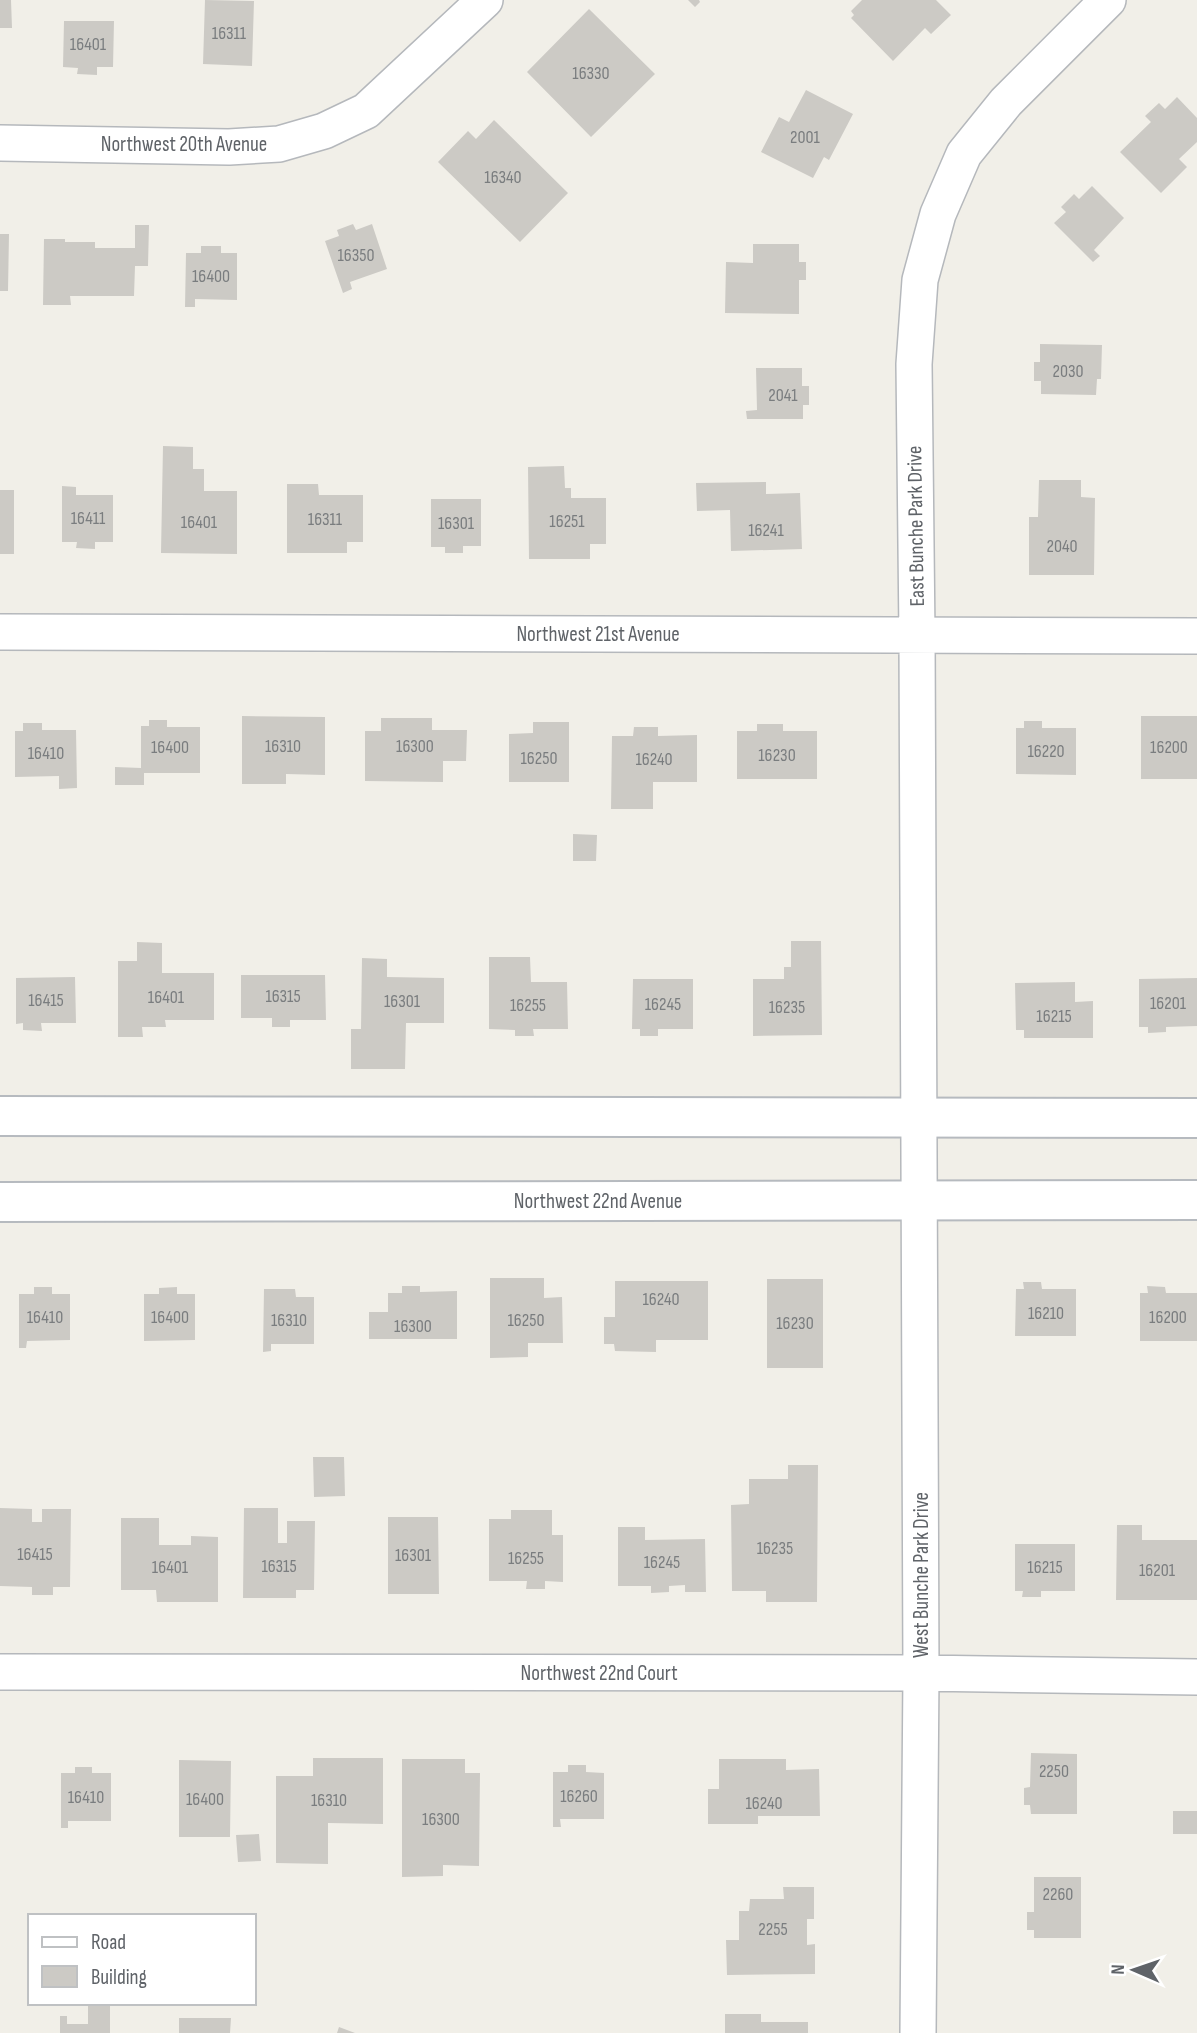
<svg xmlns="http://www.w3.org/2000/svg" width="1197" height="2033" font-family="'Sofia Sans Condensed',sans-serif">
  <rect width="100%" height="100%" fill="#f1efe8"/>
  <path fill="#cccac5" d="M0 0H11L12 28H0Z
    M205 0 254 1 252 66 203 64Z
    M688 0H699L700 2 695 7Z
    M862 0H936L951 15 931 34 925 28 893 61 851 18 854 15 851 11Z
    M589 9 655 74 591 137 527 72Z
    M64 21H114L113 67H97V75L77 74 78 68 63 67Z
    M806 90 853 114 829 160 824 157 813 178 761 152 779 117 789 122Z
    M1177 97 1197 118V142L1179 159 1187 167 1161 193 1120 152 1151 122 1145 116 1159 103 1165 109Z
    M494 120 568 193 520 242 438 162 468 131 476 139Z
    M1092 186 1124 218 1094 250 1100 256 1093 262 1054 223 1066 212 1061 207 1074 194 1079 199Z
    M353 224 356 230 372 224 387 269 350 282 352 289 343 293 325 241 339 236 337 230Z
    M135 225H149L148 266H135L134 296H70L71 305H43L44 239H65V242H95V248H135Z
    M0 234H9L8 291H0Z
    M753 244H799V262H806V280H799V314L725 313 726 262 753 263Z
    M201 246H221V253H237V300L195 299V307H185L186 253H201Z
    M1040 344 1102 345 1101 379H1097L1096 395 1041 394V381H1034V362H1040Z
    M756 368H802V386H809V405H803V419H747L746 411 757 410Z
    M163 446 193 447V469H204V491H237V554L161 553Z
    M564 466 565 488H571V498H606V544H590V559H529L528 467Z
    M1039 480H1081V497L1095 498 1094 575H1029V517H1038Z
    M766 482V494L800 493 802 549 731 551 730 510 697 511 696 483Z
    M287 484H318L319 495H363V542H347V553H287Z
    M62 486 76 487V495H113V542H95V549L76 548 77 542H62Z
    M0 490H14V554H0Z
    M431 499H481V546H463V553H445V547H431Z
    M242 716 325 717V775L286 774V784H242Z
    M1141 716H1197V779H1141Z
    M381 718H432V730H467L466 761H443V782L365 781V731H381Z
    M149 720H167V727H200V773H144V785H115V767L141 768V726H149Z
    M1024 721H1042V728H1076V775L1016 774V728H1024Z
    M533 722H569V782H509V734L533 733Z
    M23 723H42V730H76L77 788 59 789V776L15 777V731H23Z
    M757 724H783V731H817V779H737V731H757Z
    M634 727H658V736L697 735V782H653V809H611L612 736H633Z
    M573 834 597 835 596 861H573Z
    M791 941H821L822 1035 753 1036V979H784V967H791Z
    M137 942 162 943V973H214V1020H165L166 1027H142L143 1037H118V961H137Z
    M489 957H530L531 982H567L568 1029H533L534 1036H515V1030L489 1029Z
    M362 958 387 959V977L444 978V1023H406L405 1069H351V1029H361Z
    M241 975H325L326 1020H290V1027H272V1018H241Z
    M75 977 76 1023H41L42 1031 23 1030V1023L16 1024V978Z
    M1197 978V1026L1166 1027V1032L1148 1033V1027H1139V979Z
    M633 979H693V1029H658V1036H640V1029H632Z
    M1075 982V1002L1093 1001V1038H1024V1030H1016L1015 983Z
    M490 1278H544V1298L562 1297 563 1343H528V1357L490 1358Z
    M767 1279H823V1368H767Z
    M615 1281H708V1340H656V1352L615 1351 614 1344H604V1317H615Z
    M1023 1282H1041L1042 1289H1076V1336H1015L1016 1289H1024Z
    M402 1286H420V1292L457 1291V1339H369V1312H388V1293H402Z
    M1147 1286 1165 1287 1166 1293H1197V1341H1140V1293H1148Z
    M34 1287H52V1294H70V1340L27 1341 26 1348H19V1294H34Z
    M177 1287V1294H195V1340L144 1341V1294H159V1288Z
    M264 1289H295L296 1297H314V1344H271V1351L263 1352Z
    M313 1457H344L345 1496 314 1497Z
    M788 1465H818L817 1602H766V1591H732L731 1505 749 1504V1479H788Z
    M0 1508 32 1509V1522H42V1509H71L70 1587H53V1595H32V1587L0 1586Z
    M244 1508H278V1543H287V1521H315L314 1590H296V1598H243Z
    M511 1510H552V1535H563V1582L545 1581V1589H526L527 1581H489V1519H511Z
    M388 1517H438L439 1594H388Z
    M121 1518H159V1545H191V1536L218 1537V1602H157L156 1590H121Z
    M1117 1525H1142V1540H1197V1600H1116Z
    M618 1527H645V1540L705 1539 706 1592H685V1585L669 1586V1592L651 1593V1586H618Z
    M1015 1544H1075V1591H1041V1597H1022L1023 1591H1015Z
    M1031 1753 1077 1754V1814H1031L1030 1805H1024V1788L1030 1787Z
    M313 1758H383V1824L328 1823V1864L276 1863V1776H313Z
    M402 1759H465V1773H480L479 1866 443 1865V1876L402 1877Z
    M719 1759H786V1770L819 1769 820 1816H758V1824H708V1789H719Z
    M179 1760 231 1761 230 1837H179Z
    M568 1765H586V1772L604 1773V1819H560L561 1827H553V1772H568Z
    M75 1767H92V1773H111V1821H68V1828H61V1773H75Z
    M1173 1811H1197V1834H1173Z
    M259 1834 261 1861 238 1862 236 1835Z
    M1034 1877H1081V1938H1034V1930H1027V1912H1034Z
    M783 1887H814V1919H807V1945L815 1944V1974L727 1975 726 1940H739V1911H749L750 1899H784Z
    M88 2005H110V2033H60V2016H67V2024H88Z
    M725 2014H761V2022H808V2033H725Z
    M179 2018H231L230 2033H179Z
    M339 2027 355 2033H337Z"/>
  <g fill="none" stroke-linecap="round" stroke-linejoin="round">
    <g stroke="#b5b8bc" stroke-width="38">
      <path id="minor" d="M0 143 229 147 279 144 324 131 366 111 485 0
        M0 632 1197 636
        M0 1672 921 1673 1197 1677
        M918 2033 921 1673 917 635 914 364 920 280 938 214 964 154 1006 102 1108 0"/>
    </g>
    <g stroke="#b6babf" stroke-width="42">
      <path id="secondary" d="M0 1116 1197 1118
        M0 1202 1197 1200"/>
    </g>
    <use href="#minor" stroke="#fff" stroke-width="35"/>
    <use href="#secondary" stroke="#fff" stroke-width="38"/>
  </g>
  <g text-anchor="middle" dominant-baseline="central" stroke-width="7" stroke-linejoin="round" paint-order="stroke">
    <g font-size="18" fill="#7a7d7f">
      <text x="229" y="33">16311</text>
      <text x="88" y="44">16401</text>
      <text x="591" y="73">16330</text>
      <text x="805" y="137">2001</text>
      <text x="503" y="177">16340</text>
      <text x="356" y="255">16350</text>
      <text x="211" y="276">16400</text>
      <text x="1068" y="371">2030</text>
      <text x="783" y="395">2041</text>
      <text x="88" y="518">16411</text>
      <text x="325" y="519">16311</text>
      <text x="567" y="521">16251</text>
      <text x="199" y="522">16401</text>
      <text x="456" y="523">16301</text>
      <text x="766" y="530">16241</text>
      <text x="1062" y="546">2040</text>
      <text x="283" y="746">16310</text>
      <text x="415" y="746">16300</text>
      <text x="170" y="747">16400</text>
      <text x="1169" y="747">16200</text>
      <text x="1046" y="751">16220</text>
      <text x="46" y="753">16410</text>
      <text x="777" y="755">16230</text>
      <text x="539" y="758">16250</text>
      <text x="654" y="759">16240</text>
      <text x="283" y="996">16315</text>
      <text x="166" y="997">16401</text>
      <text x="46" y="1000">16415</text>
      <text x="402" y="1001">16301</text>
      <text x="1168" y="1003">16201</text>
      <text x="663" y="1004">16245</text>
      <text x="528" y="1005">16255</text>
      <text x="787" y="1007">16235</text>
      <text x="1054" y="1016">16215</text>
      <text x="661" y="1299">16240</text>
      <text x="1046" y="1313">16210</text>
      <text x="45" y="1317">16410</text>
      <text x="170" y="1317">16400</text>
      <text x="1168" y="1317">16200</text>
      <text x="289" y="1320">16310</text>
      <text x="526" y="1320">16250</text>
      <text x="795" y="1323">16230</text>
      <text x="413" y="1326">16300</text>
      <text x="775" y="1548">16235</text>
      <text x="35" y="1554">16415</text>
      <text x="413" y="1555">16301</text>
      <text x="526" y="1558">16255</text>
      <text x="662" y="1562">16245</text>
      <text x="279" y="1566">16315</text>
      <text x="170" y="1567">16401</text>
      <text x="1045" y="1567">16215</text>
      <text x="1157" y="1570">16201</text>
      <text x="1054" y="1771">2250</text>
      <text x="579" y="1796">16260</text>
      <text x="86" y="1797">16410</text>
      <text x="205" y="1799">16400</text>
      <text x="329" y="1800">16310</text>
      <text x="764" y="1803">16240</text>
      <text x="441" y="1819">16300</text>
      <text x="1058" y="1894">2260</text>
      <text x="773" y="1929">2255</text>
    </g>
    <g font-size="21" fill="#5f6368" stroke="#fff">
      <text x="184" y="144">Northwest 20th Avenue</text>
      <text transform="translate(916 526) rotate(-91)">East Bunche Park Drive</text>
      <text x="598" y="634">Northwest 21st Avenue</text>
      <text x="598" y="1201">Northwest 22nd Avenue</text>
      <text transform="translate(921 1575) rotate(-90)">West Bunche Park Drive</text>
      <text x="599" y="1673">Northwest 22nd Court</text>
    </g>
  </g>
  <rect x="28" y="1914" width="228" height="91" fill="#ffffff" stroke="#bfc1c3" stroke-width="2"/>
  <rect x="42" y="1937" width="35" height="10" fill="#ffffff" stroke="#bfc1c3" stroke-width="2"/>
  <text x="91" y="1949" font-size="21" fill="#5f6368">Road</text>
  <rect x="42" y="1966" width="35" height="21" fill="#cccac5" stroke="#bfc1c3" stroke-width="2"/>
  <text x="91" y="1984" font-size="21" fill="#5f6368">Building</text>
  <g transform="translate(1134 1970) rotate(272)" stroke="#ffffff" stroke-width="5" paint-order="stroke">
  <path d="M0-5L12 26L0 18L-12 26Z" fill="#5f6368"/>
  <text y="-10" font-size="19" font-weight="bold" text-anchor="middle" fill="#5f6368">N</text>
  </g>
</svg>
